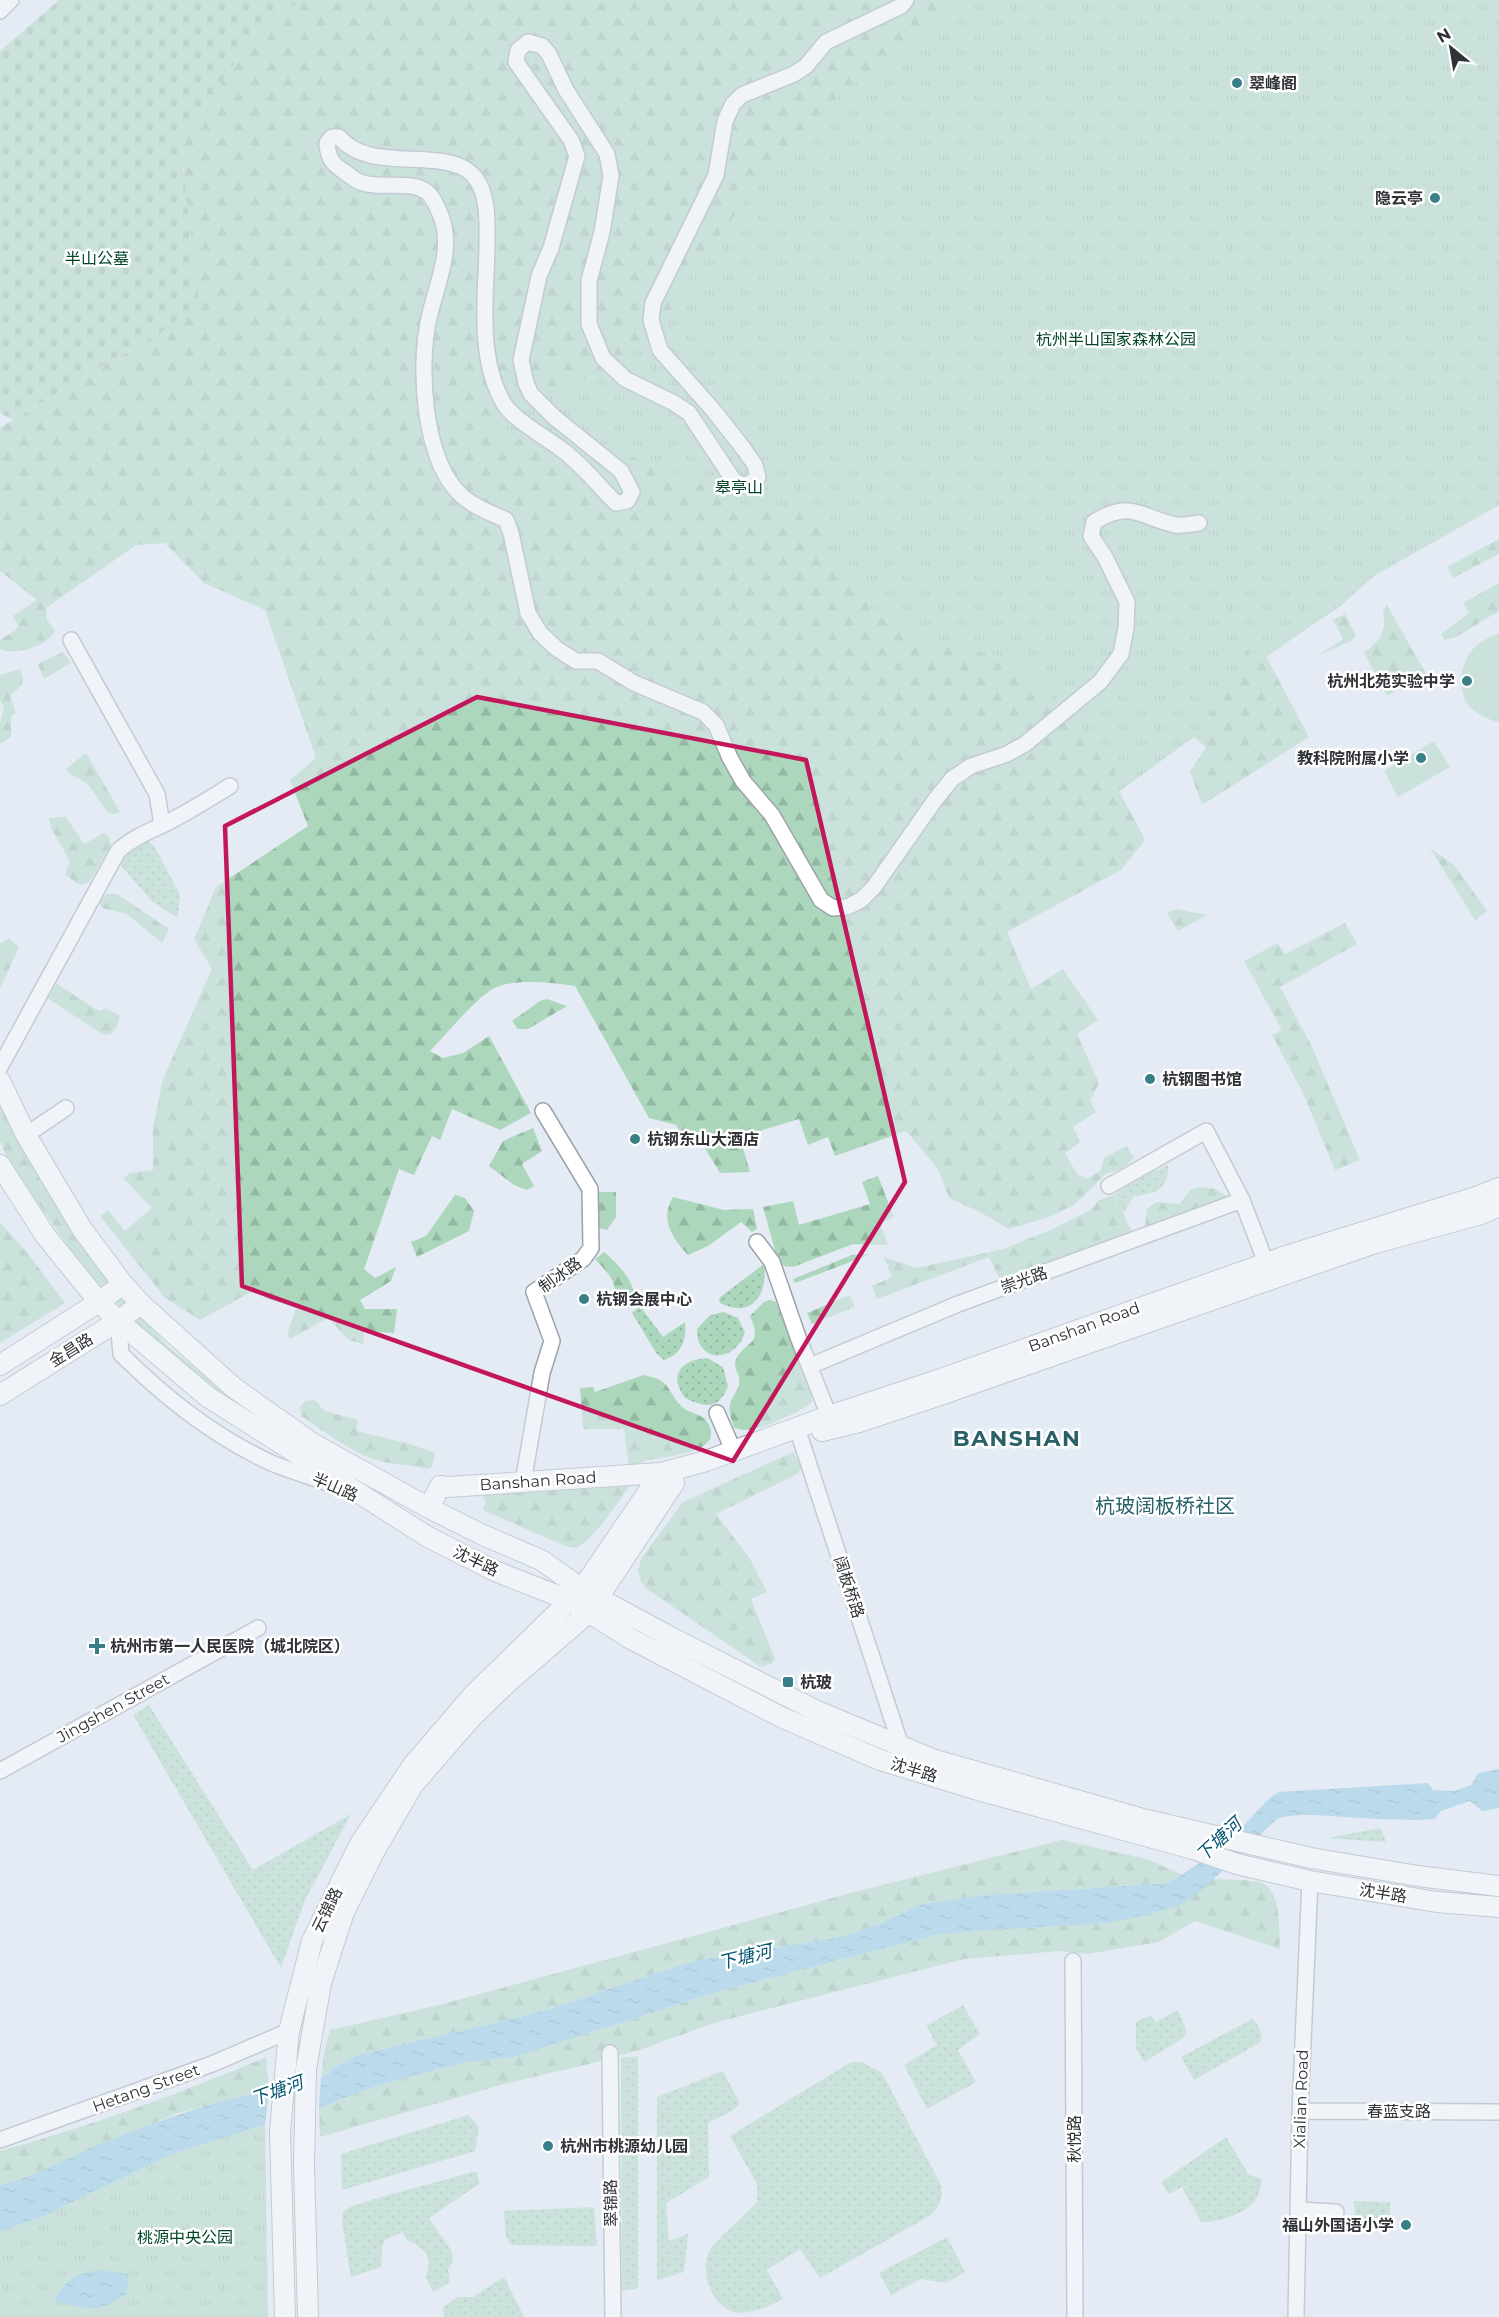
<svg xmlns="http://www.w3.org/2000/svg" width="1499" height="2317" font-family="Montserrat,'Noto Sans SC',sans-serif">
  <defs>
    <pattern id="grass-dots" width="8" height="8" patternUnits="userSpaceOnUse" patternTransform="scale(1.5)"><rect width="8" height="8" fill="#acd7bc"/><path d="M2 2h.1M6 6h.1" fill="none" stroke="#94b9a2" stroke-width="1.8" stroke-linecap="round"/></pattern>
    <pattern id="forest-firs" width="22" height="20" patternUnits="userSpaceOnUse" patternTransform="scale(1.5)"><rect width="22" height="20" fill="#acd7bc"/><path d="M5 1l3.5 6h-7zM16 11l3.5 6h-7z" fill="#94b9a2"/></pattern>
    <pattern id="cemetery-stones" width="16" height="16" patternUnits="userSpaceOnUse" patternTransform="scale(1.5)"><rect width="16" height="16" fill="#acd7bc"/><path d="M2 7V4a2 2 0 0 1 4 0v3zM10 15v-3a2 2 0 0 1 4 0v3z" fill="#94b9a2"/></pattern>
    <pattern id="park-tufts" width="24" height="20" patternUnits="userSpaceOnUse" patternTransform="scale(1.5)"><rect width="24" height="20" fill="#acd7bc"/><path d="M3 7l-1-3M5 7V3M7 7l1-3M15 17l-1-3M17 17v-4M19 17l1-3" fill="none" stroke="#94b9a2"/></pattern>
    <pattern id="water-ripples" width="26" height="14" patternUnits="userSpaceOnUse" patternTransform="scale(1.5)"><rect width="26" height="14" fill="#8ac6e1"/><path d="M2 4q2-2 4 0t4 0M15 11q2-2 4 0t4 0" fill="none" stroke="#71a1b7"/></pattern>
  </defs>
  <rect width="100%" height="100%" fill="#e4ebf4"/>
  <path fill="url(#grass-dots)" d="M148 840 155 847 180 895 178 918 153 902 121 866C123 855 137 843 148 840Z
    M1168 1165C1168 1190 1157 1193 1134 1196L1123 1213 1114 1195 1140 1178Z
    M764 1264C768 1295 752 1319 720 1303L719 1298Z
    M640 1306 663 1337 685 1322C687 1340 682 1354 664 1360L657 1354 632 1313Z
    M724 1312 738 1318 745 1333C733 1365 696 1362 697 1329L710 1315Z
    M707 1358 723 1367 728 1386C719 1410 706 1408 685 1398 668 1375 681 1360 707 1358Z
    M149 1705 253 1870 351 1814 305 1900 281 1968 133 1715Z
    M1381 1828 1386 1842 1327 1838Z
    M963 2005 980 2034 958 2050 976 2082 927 2109 904 2065 937 2045 926 2026Z
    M1178 2010 1187 2032 1183 2038 1144 2062 1136 2048V2022L1151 2015 1156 2022Z
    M1252 2019C1260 2027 1262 2031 1261 2042L1194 2080 1181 2057Z
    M638 2056V2288L622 2291 621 2058Z
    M851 2062H862L882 2073 941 2185C943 2199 940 2205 931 2215L820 2278 800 2249 767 2270 783 2299C768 2306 752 2315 735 2312 712 2307 699 2272 709 2252 714 2241 747 2214 757 2202V2184L730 2136Z
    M723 2071 740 2104 732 2111 708 2123 709 2177 666 2203 669 2241 688 2234 684 2272 657 2280V2097Z
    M468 2115 479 2127 475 2151 342 2190 341 2154Z
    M1226 2137 1249 2175 1262 2179C1261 2186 1259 2196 1254 2202 1245 2213 1215 2224 1201 2222L1182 2187 1169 2194 1161 2182Z
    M477 2171 479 2184 429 2218 451 2250 453 2261 448 2269 450 2282 433 2292 426 2278 429 2264 426 2253 414 2243 407 2241 403 2232 385 2240 382 2247 381 2267 351 2277 342 2221 343 2211 352 2206 392 2194Z
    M1354 2201 1390 2202V2219H1355Z
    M594 2207 597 2246 511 2245 506 2237 504 2211Z
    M947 2237 965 2272 946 2283 921 2279 891 2295 879 2273Z
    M504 2277 524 2317H445L442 2308 458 2297H473Z"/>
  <path fill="url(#forest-firs)" d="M302 0H1499V505L1375 575 1340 606 1266 656 1309 737 1202 805 1190 772 1206 747 1194 737 1119 791 1145 840 1121 870 1007 932 1031 989 1063 969 1098 1020 1077 1034 1099 1083 1090 1101 1096 1112 1073 1127 1080 1142 1065 1153 1077 1174 1087 1179 1100 1171 1104 1158 1126 1146 1134 1158 1121 1169 1106 1174 1074 1205 1049 1217 1009 1229 978 1211 949 1198 938 1169 906 1131 835 1156 828 1137 808 1145 799 1119 740 1137 750 1172 720 1173 701 1142 686 1145 676 1125 649 1118 575 986C554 983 520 979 499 986 480 992 446 1035 430 1051L443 1058 463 1053 489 1036 531 1113 500 1130 452 1109 440 1140 432 1136 414 1175 399 1169 364 1269 375 1278 396 1267 391 1281 360 1300 365 1309H397L394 1333 364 1331 363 1344 349 1340 328 1318 290 1339 287 1335 296 1308 265 1298 255 1290 200 1320 165 1298 100 1216 108 1210 125 1231 152 1208 123 1178 130 1173 153 1170V1127L163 1079 212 969 194 939 216 887 308 826 290 780 316 758 265 610 204 583 165 543 136 545 46 608 47 620 55 631C47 646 15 656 0 649V640L16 630 18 625 13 616 37 600 0 571V428L113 359 151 341 184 175 182 140 256 32Z
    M1499 539V554L1453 578 1447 567Z
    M1499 583V611L1456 637 1445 640 1441 634 1469 613 1463 603Z
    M1387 605 1430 681 1414 680 1387 696 1364 653C1380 640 1387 633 1383 611Z
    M1345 614 1356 636 1351 641 1317 656 1343 639 1333 620Z
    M63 652 71 663 44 679 38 664Z
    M20 669C26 683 21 686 10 696L16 713 11 716V737L0 744V724L4 708 0 700V675Z
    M86 753 120 812 115 814 108 813C101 804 95 792 87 784 80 777 71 777 66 769Z
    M66 817 84 844 104 833 109 837 111 845 90 881 82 885 76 883 65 874 70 861 51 828 49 818Z
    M1430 848 1454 865 1487 911 1475 920Z
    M106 894H117L169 929 162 943 127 914 102 908 99 902Z
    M1177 909 1207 915 1178 931 1167 913Z
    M1345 923 1357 944 1280 987 1312 1047 1360 1160 1335 1170 1303 1093 1272 1035 1282 1030 1244 961 1278 943 1285 954Z
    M9 939 19 947 0 989V943Z
    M57 984 99 1011 105 1008 120 1016 116 1028 111 1034 104 1035 47 998Z
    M547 999 567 1006 528 1029H518L512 1021 540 1001Z
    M0 1101 42 1184 113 1288 169 1347 261 1422 184 1371 86 1272 8 1160 0 1141Z
    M533 1128 542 1151 522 1164 534 1186 527 1190 514 1185 489 1166 503 1141Z
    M878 1176 894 1217 880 1223 888 1245 853 1244 793 1267 784 1266 778 1261 763 1207 793 1201 799 1225 870 1204 862 1182Z
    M1201 1187 1215 1189 1229 1198 1145 1227 1147 1209 1156 1202 1179 1204 1191 1189Z
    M598 1192H616V1217L607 1230 599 1228Z
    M455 1195 465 1198 474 1211 469 1231 417 1257 411 1242 426 1236Z
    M1114 1195 1132 1232 1001 1281 989 1257 877 1299 872 1286 892 1277 884 1257 917 1268 1003 1249 1055 1228 1092 1209 1099 1200Z
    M673 1197 724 1210 753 1209 757 1229 752 1232 741 1222 708 1246 688 1255C673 1239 659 1220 673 1197Z
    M0 1222 29 1255 65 1303 0 1343Z
    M604 1252C621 1267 636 1282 636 1306L630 1309C618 1302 617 1294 613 1282 610 1274 601 1266 595 1259Z
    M871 1254 795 1283 793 1279 852 1255Z
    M850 1295 855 1307 812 1324 807 1313Z
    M770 1300 776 1302 811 1392 812 1402C801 1412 759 1431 744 1430 740 1430 737 1428 734 1428 732 1420 728 1412 730 1404 732 1395 741 1389 739 1378 738 1372 733 1367 736 1360 745 1339 764 1347 750 1316L764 1302Z
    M644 1375C672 1381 665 1388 681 1406 689 1414 702 1413 708 1423 726 1455 662 1456 645 1461 639 1463 636 1468 629 1469L624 1429H583L580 1388 593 1387 595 1392Z
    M314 1400 325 1411 358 1420 356 1431 407 1443 435 1453 432 1467 428 1469C410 1464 390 1465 373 1459 347 1449 324 1431 301 1416L300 1407 305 1401Z
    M793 1452 802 1467 797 1474 716 1514 750 1559 767 1592 751 1599 775 1659 772 1663 761 1667 647 1589 641 1582 638 1571 641 1559 683 1502Z
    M624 1482 629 1487C614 1507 598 1534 577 1548L565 1546 483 1510 486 1502 483 1496 487 1490Z
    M1062 1840 1147 1859 1183 1875 1167 1883 975 1896 919 1905 879 1924 845 1936 690 1962 540 2012 360 2055 334 2068 321 2078 324 2053 330 2030 439 2005 851 1893Z
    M1212 1879C1226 1880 1244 1879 1259 1882 1282 1888 1279 1930 1280 1949L1195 1921 1159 1942 1087 1954 1060 1951 964 1959 717 2022 642 2049 593 2063 501 2085 320 2137 319 2108 379 2085 462 2063 514 2057 720 1991 936 1935 1200 1892Z
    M266 2057 269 2090 175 2114 21 2181 0 2185V2151C91 2126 179 2094 266 2057Z"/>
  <path fill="url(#cemetery-stones)" d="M59 0H302L256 32 182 140 184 175 199 301 151 341 113 359 13 420 0 413V51Z"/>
  <path fill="url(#park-tufts)" d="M957 0H1499V505L1375 575 1340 606 1266 657 1247 651 1217 704 1194 736 1119 792 1114 767 1081 737 1032 672 990 654 928 641 878 615 835 570 818 509 790 504 743 512 716 490 632 457 574 439H506L494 423 518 408 601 373 664 323 683 285 783 149 835 98 887 60 951 7Z
    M265 2125 268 2317H0V2232L44 2216 174 2153Z"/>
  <path fill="#acd7bc" d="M1499 633V722C1490 720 1481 716 1474 710 1455 696 1459 662 1475 647 1481 641 1491 637 1499 633Z
    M1434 741 1450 767 1398 797 1384 771Z"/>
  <path fill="url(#water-ripples)" d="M1499 1769V1808L1482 1811 1470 1801 1441 1811 1435 1819C1405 1821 1376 1819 1346 1817 1327 1816 1294 1812 1277 1819L1200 1892 1180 1905 1159 1912 1107 1923 974 1931 936 1935 720 1991 514 2057 462 2063 379 2085 319 2108 321 2078 334 2068 359 2055 540 2012 690 1962 845 1936 879 1924 919 1905 975 1896 1167 1883C1194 1869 1220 1847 1242 1827 1255 1815 1264 1800 1279 1792L1428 1783 1433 1790 1454 1791 1471 1785 1478 1773Z
    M269 2090 265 2125 174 2153 44 2216 0 2232V2185C32 2178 60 2162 89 2149 148 2124 206 2103 269 2090Z
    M100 2270 128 2274 127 2293C100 2314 85 2310 54 2300 68 2278 74 2274 100 2270Z"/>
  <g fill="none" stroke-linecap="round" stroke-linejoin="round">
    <g stroke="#9ba3ab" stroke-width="18">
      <path id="minor" d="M906 0 901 6 826 42 806 66 794 74 742 95 733 104 725 121 716 175 653 303 651 320 660 350 714 411 743 448 755 465 758 477 746 486 734 481 689 413 674 403 625 379 603 358 589 324V281L602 232 611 176 607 154 566 90 549 54 542 46 528 42 518 50 516 62 571 140 577 156 551 248 539 276 521 360 526 383 531 394 554 417 621 471 632 492 627 501 616 503C599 486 584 467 565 452 548 438 516 422 504 404 477 358 486 298 487 247 487 227 489 198 477 180 452 142 372 177 339 137H332L327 143C328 158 332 164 345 172 349 175 355 180 360 182 380 190 409 179 427 192 434 198 437 207 441 216 454 250 436 285 429 318 418 366 423 461 462 496 474 507 491 513 506 520L511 533 528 613 540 633 557 649 576 661H598L634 683 703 712 716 725 730 758 743 781 772 815 821 900 833 908 847 907 861 900 874 887 935 800 952 779 971 766 1007 754 1025 744 1100 682 1121 654 1126 628 1127 602 1105 557 1091 536 1094 522C1131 499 1140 517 1175 525 1182 526 1191 524 1199 523
        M0 11 11 0
        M71 640 157 794 162 824
        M0 1067 118 851C135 835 157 829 176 818 195 808 212 797 230 786
        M26 1135 66 1108
        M1109 1186 1206 1131 1242 1200 1266 1263
        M757 1242 772 1262 798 1337 829 1416
        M118 1321 121 1354C163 1396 211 1434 265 1460 288 1471 314 1477 338 1487
        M810 1366 958 1304 1242 1200
        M717 1413 734 1452
        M797 1428 901 1746
        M523 1482 542 1373 552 1341 534 1292 583 1259 591 1248 590 1189 543 1111
        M0 1771 258 1628
        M1073 1961 1075 2317
        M610 2053 613 2317
        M1300 2111 1499 2112
        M0 2140 212 2064 289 2031
        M1298 2210 1336 2212
        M1296 2317 1300 2111 1310 1881"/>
    </g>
    <g stroke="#9ba3ab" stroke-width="22">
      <path id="major" d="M0 1081 26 1135 82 1229 123 1284 141 1304 233 1387 312 1443 429 1508 483 1535 541 1560 582 1589 674 1639 781 1693 817 1711 932 1759 1143 1819 1311 1858 1418 1876 1499 1886
        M0 1165 45 1235 99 1302 118 1321 208 1397 428 1537 495 1571 571 1601 631 1639 781 1717 880 1760 978 1790 1193 1849 1237 1864 1310 1881 1437 1902 1499 1907
        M0 1365 99 1302 123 1284
        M0 1395 118 1321 141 1304
        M822 1431 859 1422 943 1394 1372 1244 1481 1214 1499 1206
        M429 1508 440 1486 448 1487 661 1473 706 1461 829 1416 938 1380 1289 1255 1476 1197 1499 1188
        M285 2317 280 2131 289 2031 312 1941 361 1842 413 1765 473 1695 582 1589 661 1473
        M308 2317 304 2165 306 2069 321 1983 344 1912 374 1852 413 1785 471 1718 505 1685 588 1613 674 1483 671 1471"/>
    </g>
    <use href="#minor" stroke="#fff" stroke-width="15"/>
    <use href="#major" stroke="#fff" stroke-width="20"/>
  </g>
  <path d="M0 0H1499V2317H0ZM477 697 806 760 905 1182 733 1461 242 1286 225 826Z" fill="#e4ebf4" fill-opacity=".55" fill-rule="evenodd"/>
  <path fill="none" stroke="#c2185b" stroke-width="4.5" stroke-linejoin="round" d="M477 697 806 760 905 1182 733 1461 242 1286 225 826Z"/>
  <g fill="#387f88" stroke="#fff" stroke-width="2">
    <circle cx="1237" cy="83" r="6"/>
    <circle cx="1435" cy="198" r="6"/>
    <circle cx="1467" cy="681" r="6"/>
    <circle cx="1421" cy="758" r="6"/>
    <circle cx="1150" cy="1079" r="6"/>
    <circle cx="635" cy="1139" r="6"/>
    <circle cx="584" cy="1299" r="6"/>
    <path d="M94 1637h6v6h6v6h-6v6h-6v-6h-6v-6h6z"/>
    <rect x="782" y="1676" width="12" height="12" rx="3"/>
    <circle cx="548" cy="2146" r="6"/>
    <circle cx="1406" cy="2225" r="6"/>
  </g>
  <g text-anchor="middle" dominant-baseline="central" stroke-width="5" stroke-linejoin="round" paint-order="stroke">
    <g font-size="16" font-weight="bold" fill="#2f3236" stroke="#fff" text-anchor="start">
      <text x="1249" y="83">翠峰阁</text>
      <text x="1423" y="198" text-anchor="end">隐云亭</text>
      <text x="1455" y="681" text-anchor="end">杭州北苑实验中学</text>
      <text x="1409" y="758" text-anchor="end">教科院附属小学</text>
      <text x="1162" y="1079">杭钢图书馆</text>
      <text x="647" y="1139">杭钢东山大酒店</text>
      <text x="596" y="1299">杭钢会展中心</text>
      <text x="110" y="1646">杭州市第一人民医院（城北院区）</text>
      <text x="800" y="1682">杭玻</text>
      <text x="560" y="2146">杭州市桃源幼儿园</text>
      <text x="1394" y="2225" text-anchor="end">福山外国语小学</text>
    </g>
    <g font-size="16" fill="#024627" stroke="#fff">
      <text x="97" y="258">半山公墓</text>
      <text x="1116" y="339">杭州半山国家森林公园</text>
      <text x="739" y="487">皋亭山</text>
      <text x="185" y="2237">桃源中央公园</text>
    </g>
    <g font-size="16" fill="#2f3236" stroke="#fff">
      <text transform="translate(560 1275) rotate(-36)">制冰路</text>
      <text transform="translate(1024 1280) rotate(-20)">崇光路</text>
      <text transform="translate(1084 1327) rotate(-20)">Banshan Road</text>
      <text transform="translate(71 1350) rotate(-32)">金昌路</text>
      <text transform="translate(538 1481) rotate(-4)">Banshan Road</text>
      <text transform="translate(335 1487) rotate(23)">半山路</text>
      <text transform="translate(476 1561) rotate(26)">沈半路</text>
      <text transform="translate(849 1587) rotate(72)">阔板桥路</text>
      <text transform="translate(113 1708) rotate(-29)">Jingshen Street</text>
      <text transform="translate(914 1770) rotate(17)">沈半路</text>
      <text transform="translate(1383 1893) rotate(9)">沈半路</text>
      <text transform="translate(327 1910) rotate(-64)">云锦路</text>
      <text transform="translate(146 2088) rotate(-20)">Hetang Street</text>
      <text transform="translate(1301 2099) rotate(-88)">Xialian Road</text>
      <text x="1399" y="2111">春蓝支路</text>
      <text transform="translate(1074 2139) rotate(-90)">秋悦路</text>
      <text transform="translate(611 2203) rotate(-91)">翠锦路</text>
    </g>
    <g font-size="18" font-style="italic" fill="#035671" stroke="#fff">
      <text transform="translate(1219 1840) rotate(-43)">下塘河</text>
      <text transform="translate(745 1957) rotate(-14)">下塘河</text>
      <text transform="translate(277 2091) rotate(-20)">下塘河</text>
    </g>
    <g font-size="20" fill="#286168" stroke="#fff">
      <text x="1165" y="1506">杭玻阔板桥社区</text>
    </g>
    <g font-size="22" font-weight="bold" letter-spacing="1.5" fill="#286168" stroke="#fff">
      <text x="1017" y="1438">BANSHAN</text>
    </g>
  </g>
  <g transform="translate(1451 48) rotate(330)" stroke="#ffffff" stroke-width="4.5" paint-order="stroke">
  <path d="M0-4.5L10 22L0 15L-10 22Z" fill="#2f3236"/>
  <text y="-9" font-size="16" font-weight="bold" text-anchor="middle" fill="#2f3236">N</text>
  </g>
</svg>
